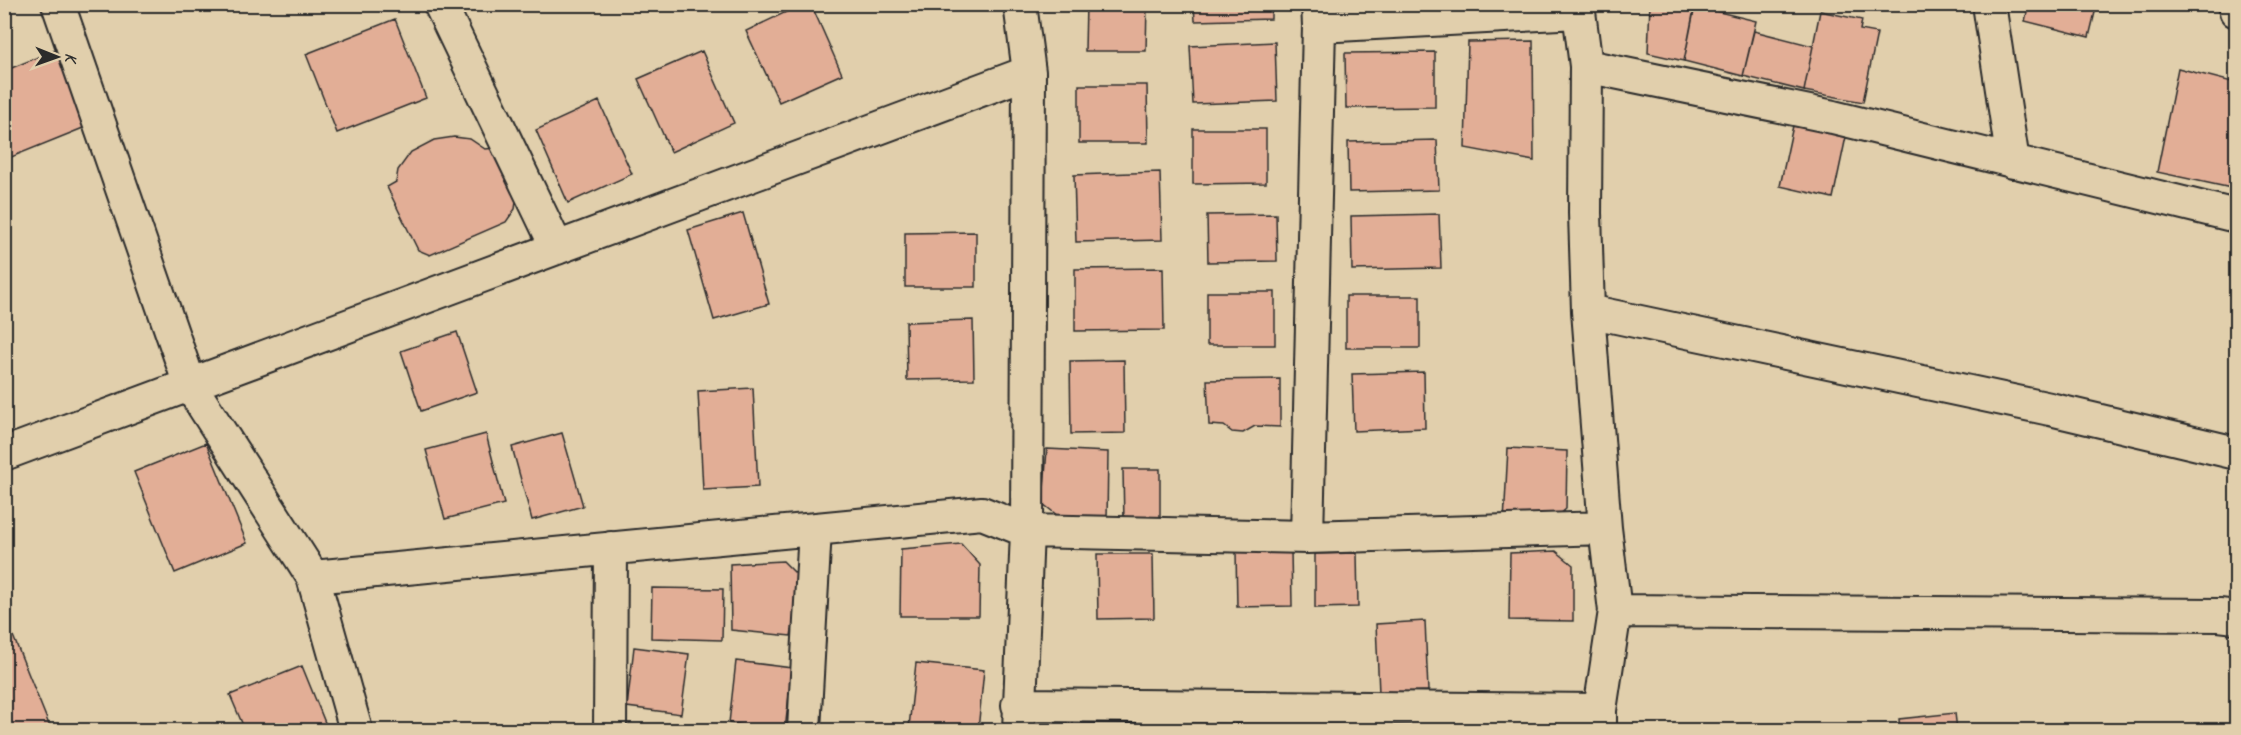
<svg xmlns="http://www.w3.org/2000/svg" width="2241" height="735" font-family="Caveat,sans-serif">
  <rect width="100%" height="100%" fill="#e1cfac"/>
  <filter id="ink" filterUnits="userSpaceOnUse"><feTurbulence type="fractalNoise" baseFrequency=".0167" numOctaves="2"/><feDisplacementMap in="SourceGraphic" scale="12" xChannelSelector="R" yChannelSelector="G"/><feConvolveMatrix kernelMatrix="1 2 1 2 8 2 1 2 1" color-interpolation-filters="sRGB"/></filter>
  <g filter="url(#ink)">
    <path fill="#e2ae96" stroke="#2b2b2b" stroke-width="1.5" d="M803 4H811L842 74 779 102 746 31Z
      M1086 4H1147L1146 51H1085Z
      M1194 4H1271V19L1195 21Z
      M1650 4H1695L1684 61 1648 53Z
      M2029 4H2097L2089 37 2025 21Z
      M1695 6 1756 21 1743 76 1684 61Z
      M1820 11 1862 20 1860 30 1877 33 1863 102 1804 91Z
      M395 19 426 98 337 133 306 54Z
      M1754 31 1813 46 1804 91 1743 76Z
      M1533 41 1534 161 1465 148 1468 42Z
      M1275 42 1277 101 1193 104 1190 46Z
      M58 49 88 126 4 160V71Z
      M702 51 734 123 671 152 638 79Z
      M1435 52V107L1346 108 1345 53Z
      M2178 68 2236 83V189L2157 172Z
      M1079 85H1147L1148 143H1079Z
      M599 101 632 174 568 203 536 130Z
      M1794 121 1847 132 1833 198 1780 186Z
      M1193 129H1266V183L1193 184Z
      M454 137 470 139 485 149 496 148 517 195 515 209 506 222 430 255 418 250 387 187 396 182 398 170 411 152 434 140Z
      M1437 140 1439 190 1349 192 1348 142Z
      M1160 172 1162 240 1076 242 1074 175Z
      M743 213 769 304 714 320 688 230Z
      M1276 214 1277 261 1208 262 1207 215Z
      M1439 214 1441 268 1352 270 1351 216Z
      M976 232V287H905V233Z
      M1163 268 1164 330 1075 331V269Z
      M1207 292H1275V345H1207Z
      M1346 296H1420V348H1346Z
      M973 320 974 379 907 380 906 322Z
      M457 332 477 392 421 411 401 351Z
      M1124 360 1125 433 1071 434 1070 361Z
      M1424 372 1425 428 1354 431 1352 374Z
      M1280 379V427L1255 426 1243 433 1232 432 1224 426 1209 425 1207 380Z
      M753 388 758 487 703 490 698 391Z
      M562 433 583 506 532 520 512 447Z
      M486 434 504 504 445 519 426 450Z
      M206 443 247 543 175 573 134 472Z
      M1508 448 1567 451 1566 509 1550 522H1504Z
      M1047 449 1108 452 1107 521 1067 523 1043 504Z
      M1123 469H1160V521L1124 522Z
      M961 544 980 565 979 616H900L901 549Z
      M1291 550 1292 606 1237 607 1236 551Z
      M1556 551 1573 565V621L1509 620 1510 553Z
      M1357 553 1358 607 1315 608V554Z
      M1097 554H1153L1154 618 1098 619Z
      M783 561 800 578 791 636 731 630 730 564Z
      M652 588 723 589 722 640 651 638Z
      M1425 621 1428 691 1379 693 1376 624Z
      M9 626 50 727 42 730H4V628Z
      M634 647 689 654 681 714 627 707Z
      M736 661 792 668 785 730 729 723Z
      M916 663 984 670 978 730H946L909 727Z
      M302 666 328 730H245L230 695Z
      M1955 713 1957 730H1900L1899 719Z
      M1291 726 1292 730H1229V728Z
      M1495 728V730H1441Z"/>
    <g fill="none" stroke-linecap="round" stroke-linejoin="round">
      <g stroke="#2b2b2b" stroke-width="36">
        <path id="minor" d="M58 4 190 385 313 577 356 730
          M440 4 557 248
          M1578 4 1586 66 1585 213 1588 311 1605 528 1615 611 1600 710V730
          M1989 4 2013 162
          M2235 4 2236 11
          M1319 26 1578 12
          M1586 66 1833 117 2236 216
          M1588 311 2050 409 2236 453
          M4 454 1029 72
          M1307 537 1319 26 1318 4
          M313 577 982 513 1027 531 1307 537 1605 528
          M1615 611 2219 615 2236 617
          M1018 705 1600 710
          M610 730 611 548
          M804 730 815 529
          M1019 730 1027 531 1029 72 1020 4"/>
      </g>
      <use href="#minor" stroke="#e1cfac" stroke-width="32"/>
    </g>
  </g>
  <rect width="2241" height="735" fill="none" stroke="#e1cfac" stroke-width="24"/>
  <rect x="12" y="12" width="2217" height="711" fill="none" stroke="#2b2b2b" stroke-width="2" filter="url(#ink)"/>
  <g transform="translate(57 57) rotate(91)" stroke="#e1cfac" stroke-width="4.5" paint-order="stroke">
  <path d="M0-4.5L10 22L0 15L-10 22Z" fill="#2b2b2b"/>
  <text y="-9" font-size="16" font-weight="bold" text-anchor="middle" fill="#2b2b2b">K</text>
  </g>
</svg>
